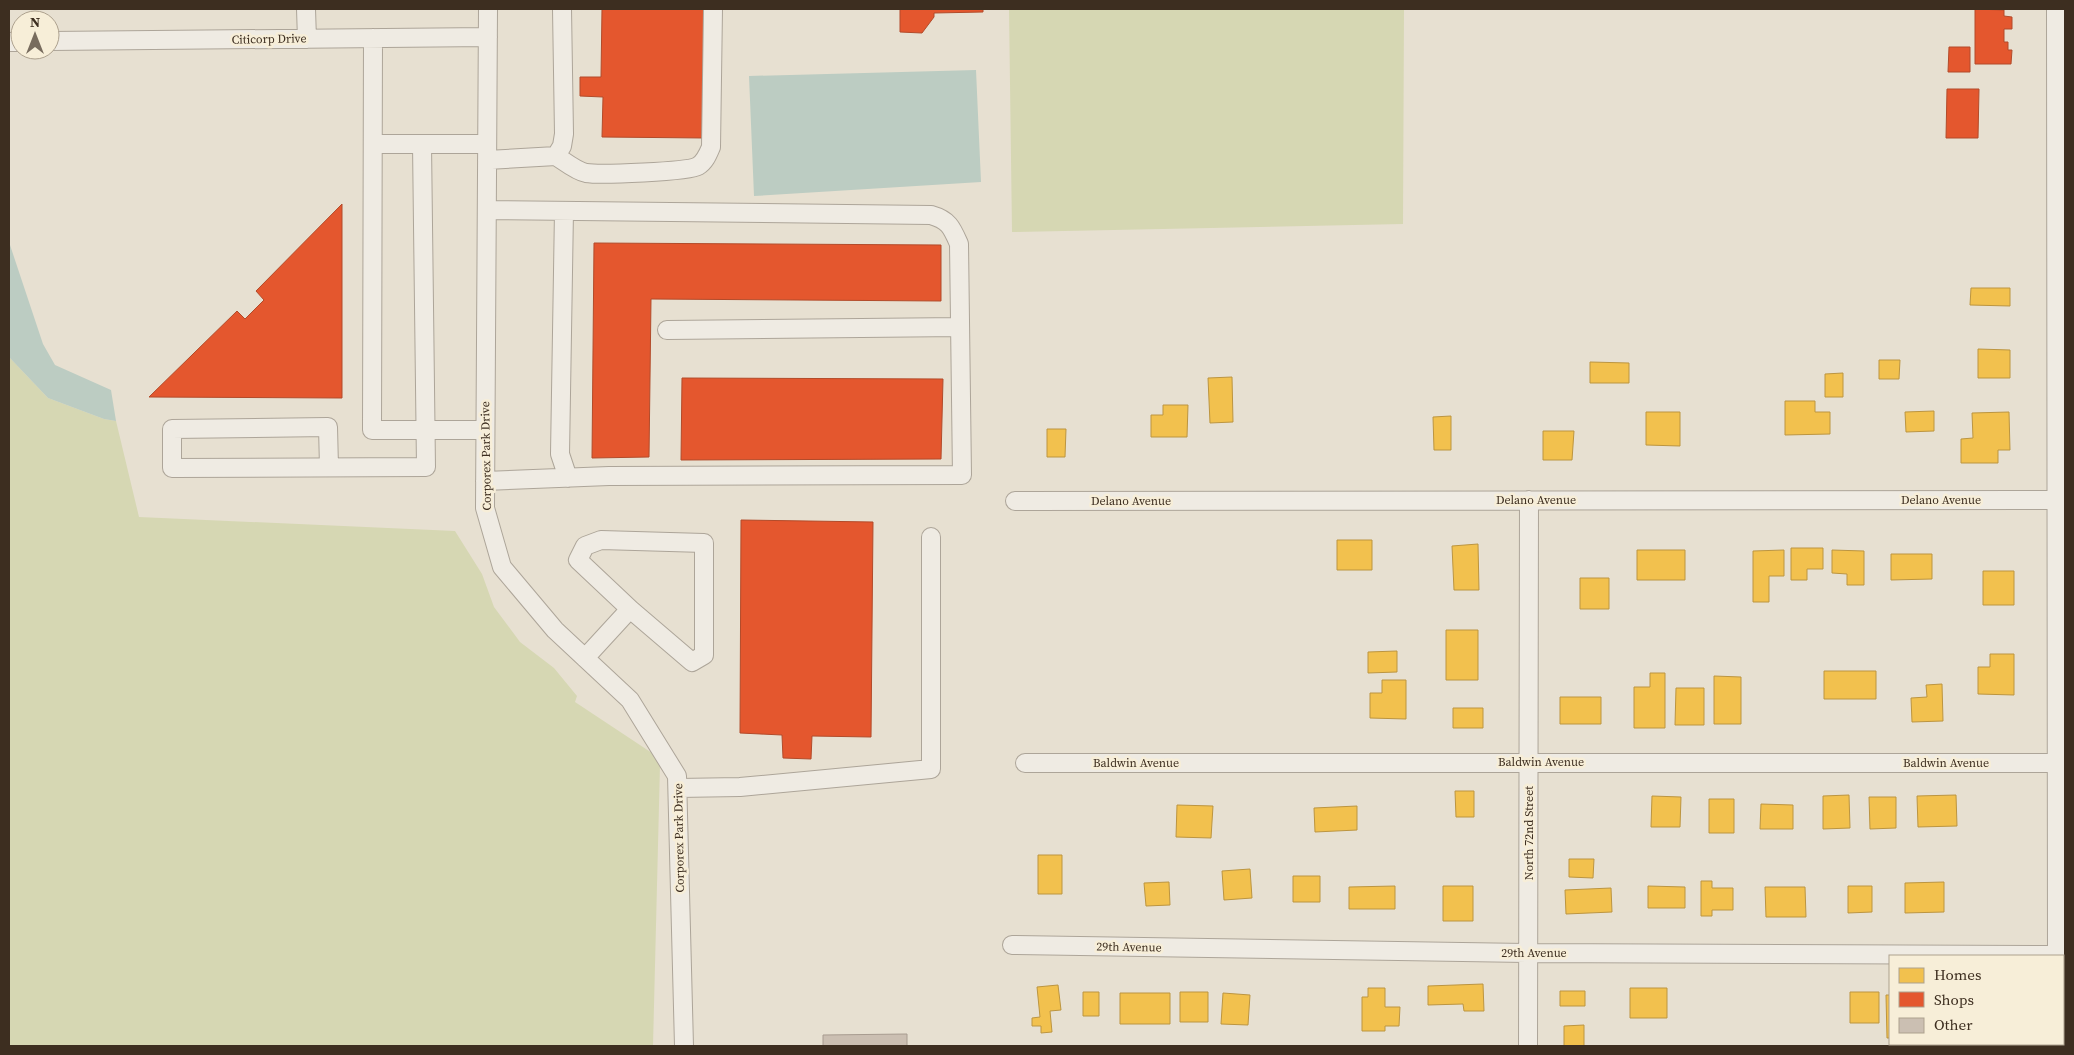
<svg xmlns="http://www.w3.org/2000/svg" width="2074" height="1055" font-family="'Source Serif 4',serif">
  <rect width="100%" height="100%" fill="#e7e0d1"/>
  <path fill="#d6d7b3" d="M1009 9H1404L1403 224 1012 232Z
    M9 357 48 398 104 419 116 421 139 517 455 531 482 574 494 607 520 642 554 668 577 696 575 702 652 753 660 765 653 1046H9Z"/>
  <path fill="#bcccc2" d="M976 70 981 182 754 196 749 76Z
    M9 242 43 344 55 365 111 390 116 421 104 419 48 398 9 357Z"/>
  <path fill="#f2c14e" stroke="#bc9540" d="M1971 288H2010V306L1970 305Z
    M1978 349 2010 350V378H1978Z
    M1879 360H1900L1899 379H1879Z
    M1590 362 1629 363V383H1590Z
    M1843 373V397H1825V374Z
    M1232 377 1233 422 1210 423 1208 378Z
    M1785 401H1815V412H1830V434L1785 435Z
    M1163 405H1188L1187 437H1151V415H1163Z
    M1934 411V431L1906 432 1905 412Z
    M1646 412H1680V446L1646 445Z
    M2009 412 2010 450H1998V463H1961V439L1973 438 1972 413Z
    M1451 416V450H1434L1433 417Z
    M1047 429H1066L1065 457H1047Z
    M1543 431H1574L1572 460H1543Z
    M1337 540H1372V570H1337Z
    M1478 544 1479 590H1454L1452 546Z
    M1791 548H1823V569H1807V580H1791Z
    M1637 550H1685V580H1637Z
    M1784 550V576H1769V602H1753V551Z
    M1832 550 1864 551V585H1847V574L1832 573Z
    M1891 554H1932V579L1891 580Z
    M1983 571H2014V605H1983Z
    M1580 578H1609V609H1580Z
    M1446 630H1478V680H1446Z
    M1397 651V672L1368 673V652Z
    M1990 654H2014V695L1978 694V667H1990Z
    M1824 671H1876V699H1824Z
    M1650 673H1665V728H1634V687H1650Z
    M1714 676 1741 677V724H1714Z
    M1382 680H1406V719L1370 718V693H1382Z
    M1942 684 1943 721 1912 722 1911 698 1927 697 1926 685Z
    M1676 688H1704V725H1675Z
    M1560 697H1601V724H1560Z
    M1453 708H1483V728H1453Z
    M1455 791H1474V817H1456Z
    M1849 795 1850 828 1823 829V796Z
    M1956 795 1957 826 1918 827 1917 796Z
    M1652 796 1681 797 1680 827H1651Z
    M1869 797H1896V828L1870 829Z
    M1709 799H1734V833H1709Z
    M1761 804 1793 805V829H1760Z
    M1177 805 1213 806 1211 838 1176 837Z
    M1357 806V830L1315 832 1314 808Z
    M1038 855H1062V894H1038Z
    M1569 859H1594L1593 878 1569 877Z
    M1250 869 1252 898 1224 900 1222 871Z
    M1293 876H1320V902H1293Z
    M1701 881H1712V888H1733V910H1712V916H1701Z
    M1169 882 1170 905 1146 906 1144 883Z
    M1944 882V912L1905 913V883Z
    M1395 886V909H1349V887Z
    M1443 886H1473V921H1443Z
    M1648 886 1685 887V908H1648Z
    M1848 886H1872V912L1848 913Z
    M1765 887H1805L1806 917H1766Z
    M1611 888 1612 912 1566 914 1565 890Z
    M1483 984 1484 1011H1464L1463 1004 1428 1005V986Z
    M1058 985 1061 1010 1050 1011 1052 1032 1041 1033V1026H1032V1018L1040 1017 1037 987Z
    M1368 988H1385V1007H1400L1399 1026H1385V1031H1362V997H1368Z
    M1630 988H1667V1018H1630Z
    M1560 991H1585V1006H1560Z
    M1083 992H1099V1016H1083Z
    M1180 992H1208V1022H1180Z
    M1850 992H1879V1023H1850Z
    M1120 993H1170V1024H1120Z
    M1223 993 1250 995 1248 1025 1221 1024Z
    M1886 995H1890V1038H1887Z
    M1584 1025V1046H1564V1026Z"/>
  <path fill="#e4572e" stroke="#b24b2a" d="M602 9H706L704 138 602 137 603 97 580 96V77H601Z
    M900 9H983V12L934 13V17L922 33 900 32Z
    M1975 9 2004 10V16L2012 17V29H2004V42H2008V50H2012L2011 64H1975Z
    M1949 47H1970V72H1948Z
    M1947 89H1979L1978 138H1946Z
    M342 204V398L149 397 237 311 245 319 264 300 256 291Z
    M594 243 941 245V301L651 299 649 457 592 458Z
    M682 378 943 379 941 459 681 460Z
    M741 520 873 522 871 737 812 736 811 759 783 758 782 735 740 733Z"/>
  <path fill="#cbbfb2" stroke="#a89c90" d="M907 1034V1046H823V1035Z"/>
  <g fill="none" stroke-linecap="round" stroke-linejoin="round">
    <g stroke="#ada599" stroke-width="20">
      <path id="minor" d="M306 9 307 39
        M488 9 485 508 502 567 555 630 630 700 677 776 684 1046
        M2056 9 2057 956
        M373 38 372 430H485
        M50 41 488 37
        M9 42H20
        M373 144H487
        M556 156C564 161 576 171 586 173 600 175 688 172 698 166 705 162 708 154 711 147L713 9
        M487 160 556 156 562 146 564 134 562 9
        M564 211 560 454 568 478
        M667 330 960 327
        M329 467 328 427 172 429V468L426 467 422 144
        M485 481 609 476 962 475 959 244C952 228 949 220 931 215L487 210
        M1015 501 2058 500
        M585 658 630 609 578 560 585 546 601 540 704 543V655L692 662 630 609
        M1025 763H2057
        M678 788 740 787 931 769V537
        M1012 945 1529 953 2057 955
        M1528 1046 1529 500
        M2057 1046V1044"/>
    </g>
    <use href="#minor" stroke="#efebe3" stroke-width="18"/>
  </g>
  <g text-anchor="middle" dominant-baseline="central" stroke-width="5" stroke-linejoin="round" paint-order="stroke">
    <g font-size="12" fill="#3d2e20" stroke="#f7eed8">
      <text transform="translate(269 39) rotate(-1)">Citicorp Drive</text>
      <text transform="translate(486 456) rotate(-91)">Corporex Park Drive</text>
      <text x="1536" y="500">Delano Avenue</text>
      <text x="1941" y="500">Delano Avenue</text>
      <text x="1131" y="501">Delano Avenue</text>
      <text x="1541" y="762">Baldwin Avenue</text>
      <text x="1136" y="763">Baldwin Avenue</text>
      <text x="1946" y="763">Baldwin Avenue</text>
      <text transform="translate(1529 833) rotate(-90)">North 72nd Street</text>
      <text transform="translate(679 838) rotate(-91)">Corporex Park Drive</text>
      <text transform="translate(1129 947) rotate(1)">29th Avenue</text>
      <text x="1534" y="953">29th Avenue</text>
    </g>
  </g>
  <rect width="2074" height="1055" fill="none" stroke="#3d2e20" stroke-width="20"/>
  <rect x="1889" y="955" width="175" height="90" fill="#f7eed8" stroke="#ada18e"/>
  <rect x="1899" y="968" width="25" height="15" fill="#f2c14e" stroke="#ada18e"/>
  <text x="1934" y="980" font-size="15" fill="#3d2e20">Homes</text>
  <rect x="1899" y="992" width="25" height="15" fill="#e4572e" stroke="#ada18e"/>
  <text x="1934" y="1005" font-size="15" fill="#3d2e20">Shops</text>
  <rect x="1899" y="1018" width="25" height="15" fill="#cbbfb2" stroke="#ada18e"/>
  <text x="1934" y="1030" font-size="15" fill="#3d2e20">Other</text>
  <g transform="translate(35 35)"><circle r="24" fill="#f7eed8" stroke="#ada18e"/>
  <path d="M0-4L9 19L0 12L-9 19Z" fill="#786c5e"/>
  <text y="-8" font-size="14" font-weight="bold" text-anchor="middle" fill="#3d2e20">N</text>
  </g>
</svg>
